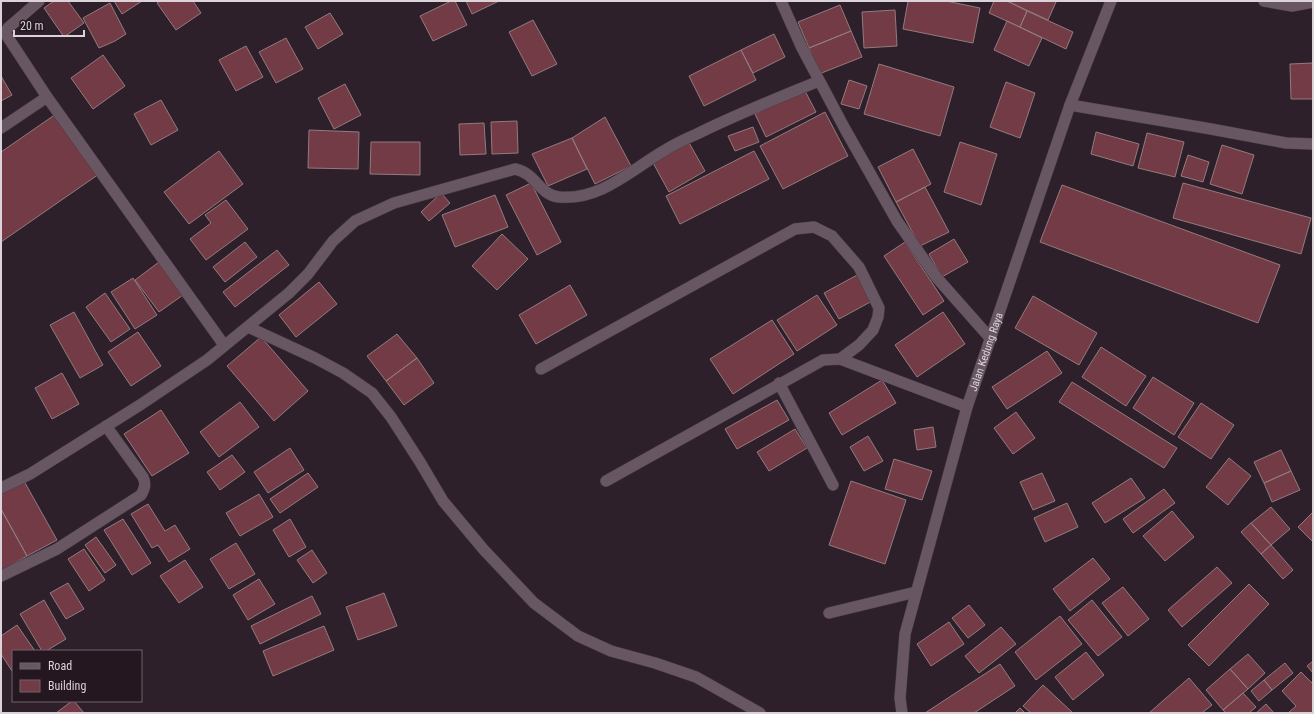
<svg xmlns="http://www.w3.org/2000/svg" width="1314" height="714" font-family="'Roboto Condensed',sans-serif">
  <rect width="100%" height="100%" fill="#2e202a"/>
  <path fill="#733b45" stroke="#927b7e" d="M54 1H68L84 23 64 37 44 8Z
    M114 1H142L122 14Z
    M160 1H193L201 13 176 30 157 3Z
    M451 1H455L467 25 433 41 420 16Z
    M466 1H499L472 14Z
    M908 1H946L980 8 973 43 903 29Z
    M994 1H1007L1027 11 1020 27 989 13Z
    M1007 1H1054L1056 2 1048 20Z
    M110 3 126 34 115 41 99 48 83 18Z
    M840 5 851 31 809 48 798 22Z
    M895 10 897 46 864 48 862 12Z
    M1027 11 1073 32 1066 49 1020 27Z
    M330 13 343 34 318 49 305 27Z
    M533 20 557 64 532 76 509 32Z
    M1007 21 1042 38 1029 66 994 50Z
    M851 31 862 57 819 74 809 48Z
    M774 34 785 57 753 73 741 50Z
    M286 38 303 69 276 83 259 52Z
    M246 46 263 77 236 91 219 60Z
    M741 50 756 80 704 106 689 76Z
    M103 55 125 86 93 109 71 78Z
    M1313 63V99H1291L1290 64Z
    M879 64 954 87 940 136 864 114Z
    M1 76 12 95 1 101Z
    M849 80 867 86 859 109 841 104Z
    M1006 82 1035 93 1020 138 990 127Z
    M345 84 361 115 334 129 318 98Z
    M804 89 816 112 766 137 755 114Z
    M161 100 178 130 151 145 134 114Z
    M825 112 848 156 783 189 760 146Z
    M56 114 99 174 1 242V152Z
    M605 117 631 166 595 184 572 138Z
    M517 121 518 153 492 154 491 122Z
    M484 123 486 154 460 155 459 124Z
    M753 127 759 142 735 151 728 136Z
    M309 130 359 132 358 169 308 168Z
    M1096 132 1139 144 1133 166 1091 154Z
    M1147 133 1184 142 1175 177 1138 168Z
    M572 138 587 169 548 186 532 154Z
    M688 141 705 171 669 192 652 161Z
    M371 142H420V175L370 174Z
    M960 142 997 154 981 205 944 192Z
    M1222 145 1254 155 1242 194 1210 184Z
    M913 149 931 184 896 202 878 167Z
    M219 151 243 184 189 224 164 192Z
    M754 151 769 179 680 224 666 196Z
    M1188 155 1209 162 1203 182 1181 176Z
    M531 183 561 242 537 255 506 195Z
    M1183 183 1311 218 1301 254 1173 218Z
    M1062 185 1280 265 1258 323 1040 242Z
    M925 187 949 232 920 246 896 202Z
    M441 193 450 203 429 221 421 212Z
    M495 195 508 227 455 247 442 215Z
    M226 200 248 229 206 260 190 239 211 223 205 215Z
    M502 234 528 259 497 290 472 266Z
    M954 239 968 262 942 277 929 254Z
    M245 242 257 257 225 282 213 267Z
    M905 242 944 301 923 315 884 256Z
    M277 250 289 265 235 307 223 292Z
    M159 262 183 295 159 312 135 280Z
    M859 274 874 300 839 319 824 293Z
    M133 278 157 315 135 329 111 292Z
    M319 282 337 304 296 337 279 315Z
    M570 285 587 315 536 344 519 315Z
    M105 293 130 329 111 342 86 307Z
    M817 295 837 325 797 351 777 320Z
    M1033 296 1097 333 1079 365 1015 328Z
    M74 312 103 365 80 378 50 325Z
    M943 312 965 344 917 377 895 345Z
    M772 320 794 354 733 394 710 359Z
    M138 332 161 366 131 386 108 352Z
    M397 334 417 358 386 381 367 356Z
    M261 337 308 391 274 421 227 366Z
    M1101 347 1146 376 1126 406 1082 377Z
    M1047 351 1062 373 1007 409 992 387Z
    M417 358 434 383 404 405 386 381Z
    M62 373 79 404 52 419 35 388Z
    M1153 377 1194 403 1174 435 1133 408Z
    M882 380 896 403 842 435 829 413Z
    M1072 382 1177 448 1164 468 1059 402Z
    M777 400 789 420 737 449 725 429Z
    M240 402 259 427 219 457 200 432Z
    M1201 403 1234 425 1211 459 1178 437Z
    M161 410 189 453 152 476 124 434Z
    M1016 412 1035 438 1013 454 994 428Z
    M933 427 936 447 917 450 914 430Z
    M795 429 807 448 769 471 757 452Z
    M868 436 883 461 864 471 850 447Z
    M290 448 304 470 268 493 254 472Z
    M1281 450 1291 471 1264 483 1254 462Z
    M232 455 245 472 220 490 207 472Z
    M1229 458 1251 476 1228 505 1206 487Z
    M894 459 932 471 922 500 885 489Z
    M1291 471 1300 490 1272 502 1264 483Z
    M308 473 318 487 280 513 270 499Z
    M1042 473 1055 501 1033 510 1020 482Z
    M1131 478 1145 498 1105 523 1092 503Z
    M24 481 57 540 27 556 1 509V494Z
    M851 481 906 500 885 564 829 545Z
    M1164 489 1175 503 1133 533 1123 519Z
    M259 494 273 517 240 536 226 513Z
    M1067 503 1078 527 1045 542 1034 518Z
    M148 504 165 531 175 525 190 549 169 562 158 545 152 548 131 514Z
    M1271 507 1290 529 1271 545 1251 523Z
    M1 509 27 556 1 571Z
    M1172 511 1194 537 1165 561 1143 536Z
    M1313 512V542L1298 527Z
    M123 519 151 563 132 575 104 530Z
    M290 519 306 547 289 557 273 530Z
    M1251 523 1271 545 1261 554 1241 532Z
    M96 537 116 565 105 573 85 545Z
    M236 543 255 574 229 589 210 559Z
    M1271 545 1293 570 1283 579 1261 554Z
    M84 549 105 580 89 591 68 559Z
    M312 550 327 573 313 583 297 560Z
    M1093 558 1110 579 1070 611 1053 589Z
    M185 560 203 587 179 603 160 576Z
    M1217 567 1232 583 1182 627 1168 610Z
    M259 579 275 604 248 620 233 595Z
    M68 583 84 609 66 619 50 593Z
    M1249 584 1269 604 1209 666 1188 645Z
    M1123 587 1149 619 1128 636 1102 603Z
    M384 593 397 626 358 640 346 607Z
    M312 596 321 614 260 644 251 626Z
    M44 600 66 639 46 651H42L20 614Z
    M1092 600 1122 637 1098 656 1068 620Z
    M969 605 985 625 968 638 952 618Z
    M1060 616 1082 644 1036 680 1015 652Z
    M949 622 964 644 931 666 917 644Z
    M17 625 35 651H13L12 671 1 654V636Z
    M324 626 334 650 273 676 263 651Z
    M1001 627 1016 644 979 673 965 656Z
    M1086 652 1104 675 1073 700 1055 677Z
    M1248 654 1265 673 1248 689 1230 669Z
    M1313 661V673L1307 666Z
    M1285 663 1293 673 1272 690 1264 680Z
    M1000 664 1015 686 974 713H925Z
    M1230 669 1248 689 1223 710 1206 690Z
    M1301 672 1313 684V713H1288L1296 706 1282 691Z
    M1189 678 1212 705 1202 713H1149Z
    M1264 680 1272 690 1259 701 1251 691Z
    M1043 685 1073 713H1031L1023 706Z
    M1243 693 1256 707 1249 713H1226L1223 710Z
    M72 701H74L84 713H56Z
    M1266 704 1274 713H1256Z
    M1020 708 1025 713H1015Z"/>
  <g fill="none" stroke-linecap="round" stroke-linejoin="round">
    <g stroke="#493d46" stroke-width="12">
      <path id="minor" d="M39 1 8 28 6 32 7 36 47 97 224 345
        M781 1 802 48 845 129 897 221 937 278 991 339
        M1264 1 1292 6 1313 2
        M1070 105 1211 129 1286 143 1313 144
        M1 128 47 97
        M248 327 315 358 343 373 372 393 391 417 420 462 443 501 484 550 534 603 578 636 611 651 655 663 696 677 760 713
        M541 369 795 229 814 227 832 236 859 267 879 308 878 317 873 330 859 345 840 359
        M779 383 833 485
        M606 481 823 360 840 359 967 407
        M1 488 30 474 140 405 207 360 289 293 308 274 333 241 355 221 394 203 515 169C536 173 539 195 559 197 599 201 630 171 662 152 673 145 685 139 697 134 737 114 778 98 819 81
        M1 576 57 549 141 495C145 488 146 484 143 477L106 426
        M829 613 916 592"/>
    </g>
    <g stroke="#493d46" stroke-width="12">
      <g id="tertiary">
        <path id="s1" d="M902 713 900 698 905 634 967 407 1070 105 1111 1"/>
      </g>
    </g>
    <use href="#minor" stroke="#685763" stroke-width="11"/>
    <use href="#tertiary" stroke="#685763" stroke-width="11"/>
  </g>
  <g text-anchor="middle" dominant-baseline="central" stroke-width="3" stroke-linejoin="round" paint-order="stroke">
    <g font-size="11" fill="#dcd2d9" stroke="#241720">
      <text stroke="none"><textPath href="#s1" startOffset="373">Jalan Kedung Raya</textPath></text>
    </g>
  </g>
  <rect width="1314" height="714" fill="none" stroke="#dcd2d9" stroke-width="4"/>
  <rect x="12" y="650" width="130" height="52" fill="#241720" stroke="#6e626a"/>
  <rect x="20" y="663" width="20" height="6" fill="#685763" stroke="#6e626a"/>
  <text x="48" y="670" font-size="12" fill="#dcd2d9">Road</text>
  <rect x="20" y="680" width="20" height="12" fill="#733b45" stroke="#6e626a"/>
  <text x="48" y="690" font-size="12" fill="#dcd2d9">Building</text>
  <path d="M14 30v6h70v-6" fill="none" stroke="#dcd2d9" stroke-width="2"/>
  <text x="20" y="30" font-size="12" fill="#dcd2d9" stroke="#241720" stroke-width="3" paint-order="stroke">20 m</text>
</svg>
